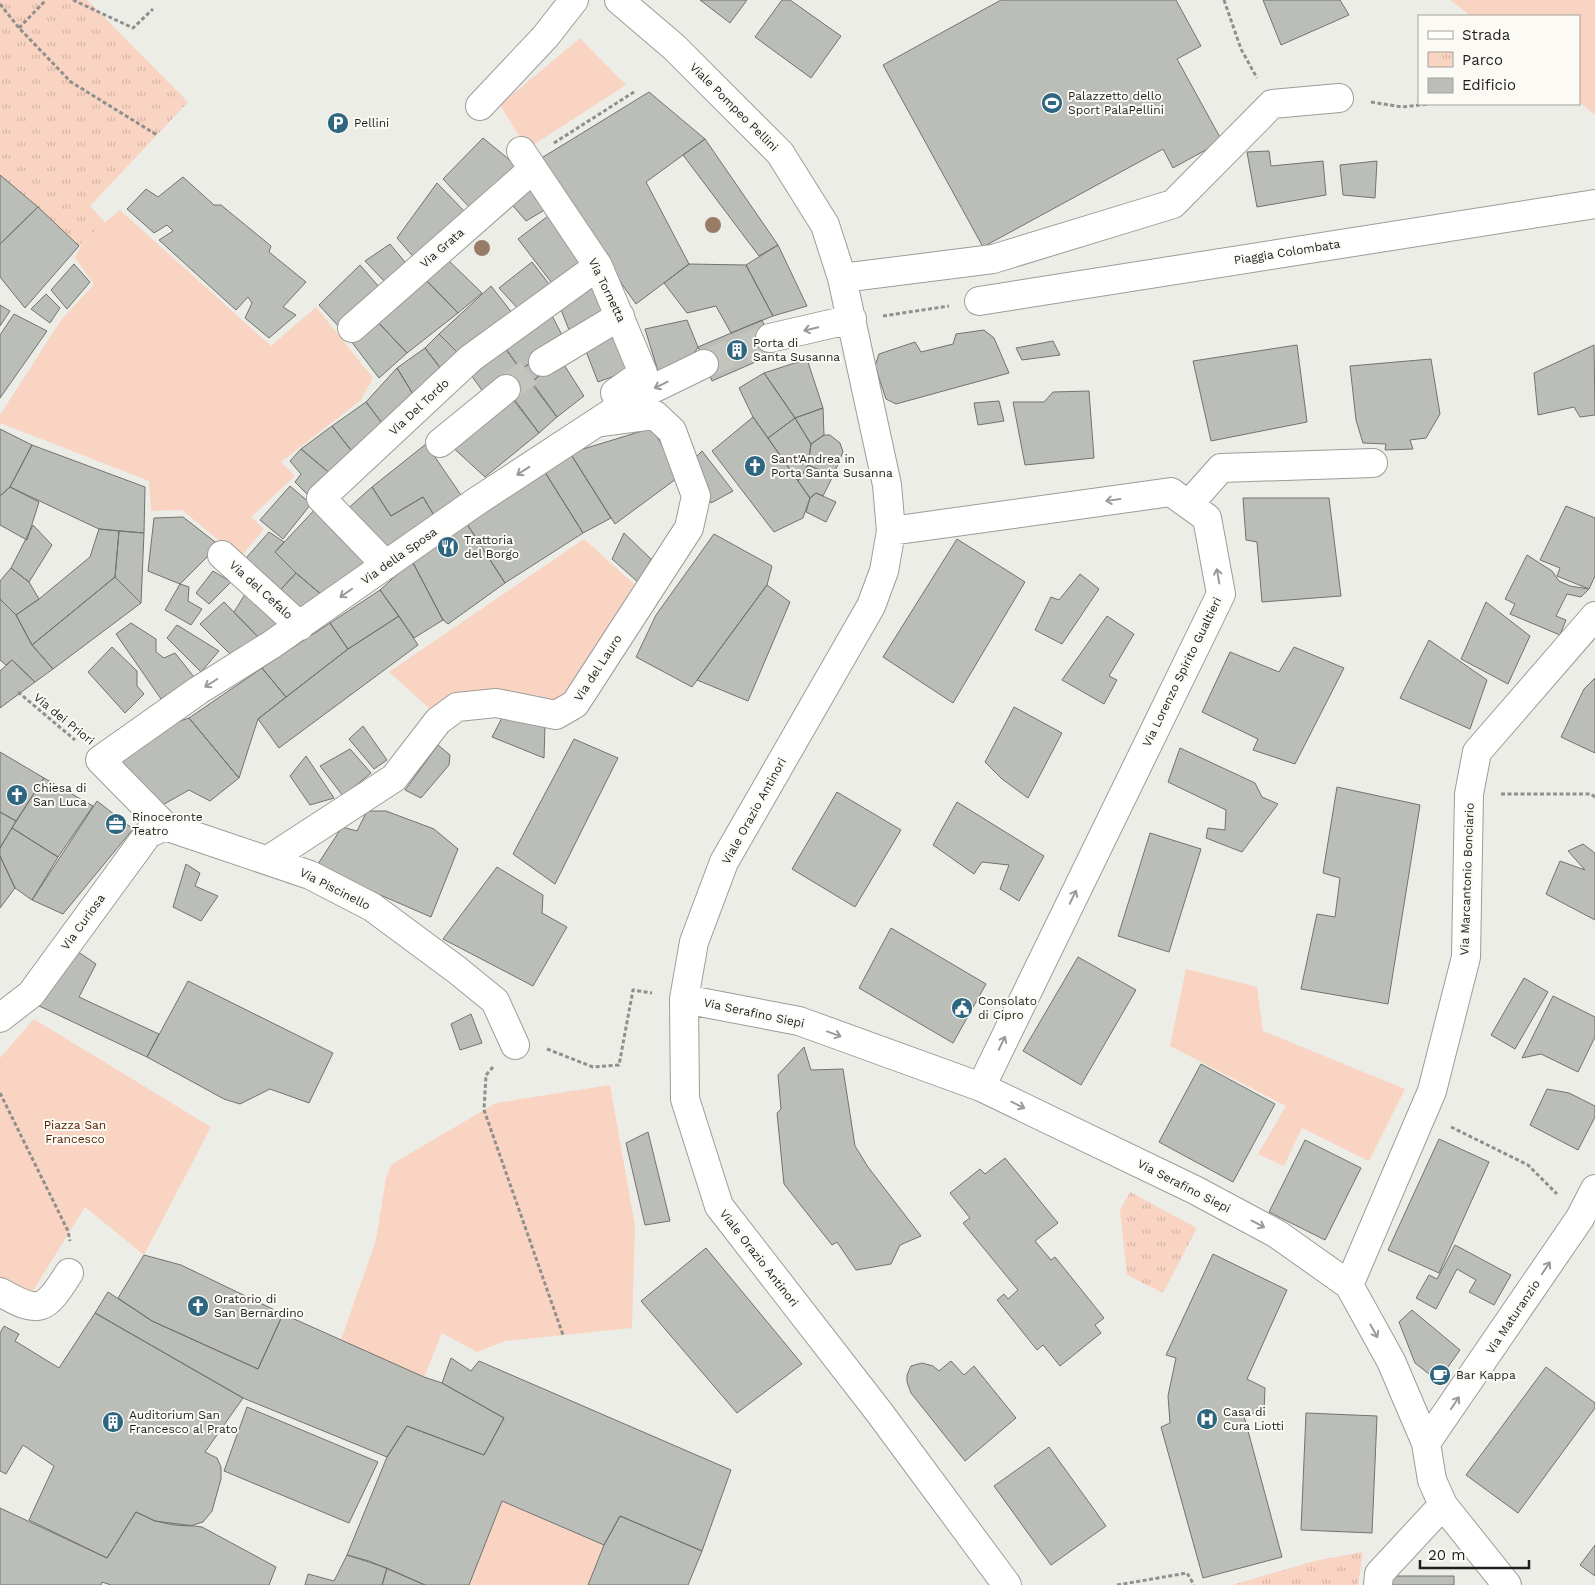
<svg xmlns="http://www.w3.org/2000/svg" width="1595" height="1585" font-family="'Work Sans',sans-serif">
  <defs>
    <pattern id="park-tufts" width="24" height="20" patternUnits="userSpaceOnUse" patternTransform="scale(1.25)"><rect width="24" height="20" fill="#f9d4c2"/><path d="M3 7l-1-3M5 7V3M7 7l1-3M15 17l-1-3M17 17v-4M19 17l1-3" fill="none" stroke="#d5b6a6"/></pattern>
  </defs>
  <rect width="100%" height="100%" fill="#edede8"/>
  <path fill="url(#park-tufts)" d="M0 0H87L188 102 90 206 105 222 79 246 0 175Z
    M1130 1192 1197 1228 1163 1293 1127 1275 1120 1210Z
    M1363 1552 1358 1585H1232L1314 1561Z"/>
  <path fill="#f9d4c2" d="M1450 0H1595V115L1579 102V16H1471Z
    M580 38 626 85 527 149 500 105Z
    M120 210 271 346 316 307 373 378 361 400 281 462 295 476 251 517 264 529 240 558 182 510 151 511 149 481 0 423V415L61 320 94 284 75 258 84 240Z
    M584 539 634 584 568 698 551 703 432 711 389 672Z
    M1186 969 1257 987 1263 1031 1405 1089 1369 1161 1302 1128 1284 1166 1258 1154 1286 1106 1170 1046Z
    M34 1019 211 1127 144 1255 85 1207 31 1294 0 1277V1058Z
    M610 1085 635 1226 632 1328 505 1341 477 1352 442 1333 424 1377 341 1340 376 1240 386 1178 392 1164 496 1103Z
    M502 1501 604 1545 588 1585H469Z"/>
  <path fill="#bbbdb8" stroke="#71736f" d="M700 0H747L730 23Z
    M782 0H790L841 36 811 78 755 37Z
    M1001 0H1176L1201 46 1177 59 1222 141 1173 168 1163 149 983 247 883 65Z
    M1263 0H1340L1349 15 1281 45Z
    M649 92 705 139 646 182 689 264 636 304 535 162Z
    M483 138 517 166 471 209 443 179Z
    M705 139 778 245 759 256 683 155Z
    M1269 151 1271 166 1323 161 1326 195 1257 207 1247 152Z
    M1377 161 1375 198 1343 195 1340 165Z
    M0 175 38 207 0 244Z
    M183 177 214 205H221L271 246 269 252 306 282 283 307 296 315 269 338 245 318 252 303 248 297 236 310 159 240 173 231 167 225 154 233 127 209 146 189 158 197Z
    M525 181 548 208 526 221 508 200Z
    M437 183 466 213 417 261 397 238Z
    M38 207 79 246 25 308 0 277V244Z
    M552 213 592 269 558 291 518 239Z
    M390 244 409 267 386 283 365 261Z
    M778 245 807 306 773 316 746 265Z
    M446 258 482 293 458 313 422 276Z
    M532 262 552 288 522 313 499 288Z
    M74 264 90 282 67 309 51 290Z
    M689 264 746 265 773 316 731 333 716 306 687 313 664 283Z
    M360 265 380 288 341 329 319 305Z
    M594 273 612 310 571 335 558 302Z
    M422 276 458 313 407 353 376 320Z
    M491 286 516 318 463 358 439 334Z
    M46 294 60 308 50 323 31 309Z
    M0 305 10 311 0 326Z
    M547 306 563 337 521 370 500 341Z
    M14 314 47 331 0 398V335Z
    M376 320 407 353 379 378 351 341Z
    M687 320 698 347 693 355 658 371 645 329Z
    M762 320 776 353 712 381 698 347Z
    M984 330 994 338 1009 373 896 404 886 399 875 366 879 354 915 342 921 352 953 344 956 334Z
    M619 332 633 369 598 382 584 346Z
    M439 334 463 358 445 374 425 348Z
    M500 341 521 370 487 397 465 367Z
    M1053 341 1060 355 1022 360 1016 348Z
    M1297 345 1307 422 1211 441 1193 361Z
    M1594 345 1595 415 1580 417 1574 407 1538 415 1534 373Z
    M425 348 445 374 416 399 397 368Z
    M539 356 547 368 532 382 521 370Z
    M559 357 584 396 557 417 532 382Z
    M807 359 823 408 795 418 764 373Z
    M1431 359 1440 414 1426 438 1410 440 1413 449 1385 450 1386 444 1363 443 1356 420 1350 366Z
    M397 368 416 399 385 427 366 402Z
    M521 370 557 417 539 433 503 384Z
    M764 373 795 418 768 438 753 417 739 388Z
    M1089 391 1094 458 1025 465 1013 402H1044L1053 392Z
    M508 393 539 433 485 477 448 443Z
    M999 401 1004 421 978 425 974 403Z
    M366 402 385 427 354 454 332 426Z
    M823 408 824 435 811 444 795 418Z
    M753 417 810 498 803 518 774 532 712 451Z
    M795 418 811 444 808 465 798 481 768 438Z
    M332 426 354 454 332 475 301 449Z
    M652 428 680 476 615 524 570 453Z
    M0 429 32 445 10 487 0 496Z
    M824 435H830L840 443 843 452 833 476 808 465 811 444Z
    M426 444 463 498 435 517 423 497 391 516 372 487Z
    M32 445 145 487 144 533 99 529 10 487Z
    M301 449 332 475 312 499 295 482 301 474 290 461Z
    M702 451 733 491 711 503 692 461Z
    M570 453 611 518 583 533 543 469Z
    M808 465 833 476 823 496 816 493 810 498 798 481Z
    M543 469 583 533 505 583 467 524Z
    M290 486 311 504 283 539 260 520Z
    M10 487 39 502 27 540 0 525V496Z
    M372 487 391 516 423 497 435 517 383 554 344 512Z
    M816 493 836 502 826 522 806 512 810 498Z
    M1243 498H1329L1341 596 1262 602 1257 542 1246 540Z
    M319 505 373 556 323 596 296 573 275 552Z
    M1566 506 1595 518V576L1589 589 1557 576 1560 568 1540 560Z
    M183 517 219 545 180 584 148 571 154 518Z
    M467 524 505 583 448 624 443 620 412 561Z
    M33 525 52 545 29 582 11 568Z
    M99 529 119 531 115 577 32 645 16 615 39 599 90 557Z
    M119 531 144 533 141 603 115 577Z
    M269 532 284 542 275 552 296 573 274 597 240 565Z
    M624 533 651 559 639 583 612 559Z
    M714 534 772 566 767 585 692 687 636 657 656 615Z
    M957 539 1025 582 953 703 883 657Z
    M1527 555 1552 571 1559 581 1570 586 1589 589 1581 597 1567 594 1556 616 1566 620 1560 635 1510 614 1515 604 1505 599Z
    M412 561 443 620 414 638 380 590Z
    M11 568 29 582 39 599 16 615 0 599V581Z
    M213 571 231 582 209 604 196 593Z
    M296 573 323 596 298 617 274 597Z
    M1080 574 1099 589 1062 644 1035 630 1051 597 1059 600Z
    M115 577 141 603 53 669 32 645Z
    M180 584 189 587 188 601 202 609 191 625 165 610Z
    M767 585 790 602 748 701 697 680Z
    M249 588 284 618 258 637 234 612Z
    M380 590 399 616 348 649 330 623Z
    M0 599 16 615 32 645 53 669 35 682 12 660 6 665 0 660Z
    M224 602 258 637 235 659 200 624Z
    M1486 602 1530 636 1508 684 1461 659Z
    M399 616 418 645 279 748 258 719 348 649Z
    M1107 616 1134 634 1109 676 1117 680 1104 704 1062 680Z
    M131 623 156 639V652L164 658 175 653 194 677 161 699 116 634Z
    M330 623 348 649 286 697 262 668Z
    M177 625 219 651 201 672 167 638Z
    M1429 640 1487 680 1470 729 1400 698Z
    M112 647 137 671V686L144 694 125 713 88 672Z
    M1294 647 1344 668 1295 764 1253 750 1258 739 1202 712 1230 652 1279 672Z
    M12 660 35 682 0 708V671Z
    M262 668 286 697 258 719 239 778 189 718Z
    M1595 678V753L1561 737 1584 689Z
    M1014 707 1062 733 1028 798 1002 779 985 762Z
    M503 716 545 725 544 758 492 737Z
    M189 718 239 778 210 801 189 790 159 807 116 765 151 731Z
    M363 726 387 760 374 769 349 739Z
    M574 739 618 758 555 884 513 854Z
    M438 745 450 755 449 765 421 798 405 790Z
    M1180 748 1255 783 1262 797 1278 804 1242 852 1206 838 1208 828 1225 830 1226 810 1168 782Z
    M350 749 371 773 343 796 320 766Z
    M0 752 44 778 16 821 0 812Z
    M306 756 334 798 310 805 290 776Z
    M44 778 93 806 58 857 12 828Z
    M1337 787 1420 805 1388 1004 1301 989 1317 914 1335 917 1340 878 1323 873Z
    M837 792 901 830 855 907 792 869Z
    M97 801 133 829 63 914 32 900Z
    M957 802 1044 856 1019 901 1000 889 1009 865 982 862 974 874 933 845Z
    M367 811H386L434 829 458 849 431 917 316 867 342 827 357 831Z
    M0 812 16 821 0 848Z
    M12 828 58 857 32 900 15 888 0 856V848Z
    M1150 833 1201 849 1169 952 1118 936Z
    M1583 844 1595 853V920L1546 894 1560 861 1585 870 1568 851Z
    M0 856 15 888 0 908Z
    M186 864 200 873 195 886 218 896 201 921 173 907Z
    M497 867 543 895 542 913 567 927 533 986 443 939Z
    M891 928 986 984 953 1043 859 988Z
    M74 949 96 964 79 997 159 1034 147 1057 33 1003Z
    M1078 957 1136 990 1081 1085 1023 1051Z
    M1524 978 1548 992 1515 1049 1491 1035Z
    M188 981 333 1053 309 1103 270 1089 240 1104 224 1099 147 1057Z
    M1553 996 1595 1017V1037L1578 1072 1541 1054 1522 1058Z
    M471 1014 482 1043 460 1050 451 1024Z
    M804 1047 811 1070 843 1069 855 1146 868 1167 921 1236 900 1245 891 1264 856 1270 837 1242 832 1245 784 1184 777 1113 781 1109 778 1075Z
    M1201 1064 1275 1104 1233 1182 1159 1142Z
    M1547 1089 1569 1093 1595 1106V1117L1578 1150 1530 1125Z
    M648 1132 670 1221 645 1225 626 1143Z
    M1439 1139 1489 1162 1439 1273 1388 1250Z
    M1305 1140 1361 1168 1325 1240 1269 1212Z
    M1005 1158 1058 1223 1035 1241 1051 1260 1055 1257 1104 1318 1095 1325 1101 1333 1060 1366 1043 1345 1037 1350 997 1300 1004 1294 1008 1299 1018 1290 963 1223 970 1218 950 1193 980 1169 985 1174Z
    M1455 1245 1511 1275 1494 1305 1469 1292 1476 1280 1457 1269 1436 1309 1416 1298 1429 1275 1437 1279Z
    M706 1248 802 1364 737 1413 641 1301Z
    M1213 1254 1287 1290 1247 1379 1265 1388 1264 1411 1244 1416 1282 1557 1203 1578 1161 1427 1170 1423 1168 1396 1176 1358 1166 1355Z
    M144 1255 181 1265 283 1314 258 1369 152 1321 118 1298Z
    M108 1292 152 1321 258 1369 283 1314 424 1377 442 1383 504 1418 484 1455 407 1426 387 1457 243 1398 95 1313Z
    M1412 1310 1460 1350 1438 1381 1415 1363 1399 1322Z
    M95 1313 243 1398 205 1452 217 1458 221 1467V1479L212 1511 203 1522 190 1526 174 1525 155 1521 136 1512 107 1558 29 1520 54 1466 23 1445 6 1474 0 1471V1333L4 1326 19 1334 15 1341 59 1368Z
    M451 1358 471 1371 479 1361 731 1470 702 1551 620 1516 604 1545 502 1501 469 1585H425L369 1561 347 1555 387 1457 407 1426 484 1455 504 1418 442 1383Z
    M951 1361 964 1375 974 1366 1016 1418 965 1461 911 1393 907 1382V1375L911 1366 922 1363 933 1366 939 1371Z
    M1546 1367 1595 1403V1408L1518 1513 1466 1475Z
    M247 1407 378 1462 349 1523 224 1471Z
    M1306 1413 1377 1416 1372 1533 1301 1530Z
    M1049 1447 1106 1526 1051 1565 994 1486Z
    M0 1508 107 1558 136 1512 155 1521 202 1527 276 1567 269 1585H111L102 1582 101 1585H0Z
    M620 1516 702 1551 688 1585H588L604 1545Z
    M1595 1545V1576L1580 1565Z
    M347 1555 387 1568 382 1585H305L308 1574 334 1581Z
    M387 1568 425 1585H382Z
    M1388 1576H1454V1585H1388Z"/>
  <g fill="none" stroke-linecap="round" stroke-linejoin="round">
    <path stroke="#c4c4bf" stroke-width="28" stroke-dasharray="28 14" stroke-linecap="butt" d="M704 364 770 338
      M506 389 543 362"/>
    <g stroke="#9d9c97" stroke-width="30">
      <path id="minor" d="M619 0 674 47 780 153 825 225 842 278 887 485 891 531 884 571 871 606 724 862 694 942 684 999 685 1099 719 1206 879 1412 1007 1585
        M480 106 545 37 574 0
        M521 151 598 266 643 373 615 393
        M842 278 993 259 1173 204 1272 104 1339 98
        M979 301 1595 204
        M352 328 533 169
        M770 338 852 319
        M543 362 620 316
        M440 443 506 389
        M1189 504 1221 468 1373 463
        M891 531 1171 492 1207 518 1221 594 981 1087
        M222 555 300 626
        M386 565 321 498 471 358 598 266
        M268 860 394 778 438 721 457 707 496 703 556 715 575 704 689 528 696 496 672 431 655 415 603 422
        M684 999 799 1021 981 1087 1195 1190 1277 1234 1349 1285 1391 1361 1426 1443 1432 1480 1443 1505 1507 1585
        M0 1018 31 994 148 834 165 826
        M515 1045 495 1001 457 970 372 907 310 875 165 826 100 760 199 690 271 645 474 503 634 398 704 364
        M1349 1285 1432 1091 1466 957 1469 794 1477 752 1595 616
        M0 1292C40 1315 45 1311 69 1273
        M1426 1443 1580 1218 1595 1189
        M1378 1585 1379 1574 1443 1505"/>
    </g>
    <path stroke="#908f8c" stroke-width="3" stroke-dasharray="4 2.5" stroke-linecap="butt" d="M73 0 133 28 153 9
      M1224 0 1241 49 1257 78
      M0 4 19 28 71 82 157 135
      M19 28 46 0
      M1371 102 1402 107 1428 104
      M554 143 634 92
      M883 316 949 306
      M18 692 75 740
      M1501 794H1591L1595 797
      M547 1049 593 1067 619 1065 633 990 652 993
      M493 1067 486 1075 484 1110 563 1335
      M0 1093 68 1231 70 1241
      M1451 1127 1528 1165 1557 1194
      M1117 1585 1187 1573 1194 1585"/>
    <use href="#minor" stroke="#fff" stroke-width="28"/>
  </g>
  <g fill="#997c68">
    <circle cx="713" cy="225" r="8"/>
    <circle cx="482" cy="248" r="8"/>
  </g>
  <defs><path id="oneway-shaft" d="M-6 0H5M1.5-3L5.5 0L1.5 3" fill="none" stroke-width="1.6" stroke-linecap="round" stroke-linejoin="round" transform="scale(1.25)"/></defs>
  <g stroke="#9a9a99">
    <use href="#oneway-shaft" transform="translate(811 329) rotate(167)"/>
    <use href="#oneway-shaft" transform="translate(661 385) rotate(154)"/>
    <use href="#oneway-shaft" transform="translate(523 471) rotate(147)"/>
    <use href="#oneway-shaft" transform="translate(1113 500) rotate(172)"/>
    <use href="#oneway-shaft" transform="translate(1218 576) rotate(-100)"/>
    <use href="#oneway-shaft" transform="translate(346 593) rotate(145)"/>
    <use href="#oneway-shaft" transform="translate(211 683) rotate(148)"/>
    <use href="#oneway-shaft" transform="translate(1073 897) rotate(-64)"/>
    <use href="#oneway-shaft" transform="translate(834 1034) rotate(20)"/>
    <use href="#oneway-shaft" transform="translate(1002 1043) rotate(-64)"/>
    <use href="#oneway-shaft" transform="translate(1018 1105) rotate(26)"/>
    <use href="#oneway-shaft" transform="translate(1258 1224) rotate(28)"/>
    <use href="#oneway-shaft" transform="translate(1546 1268) rotate(-56)"/>
    <use href="#oneway-shaft" transform="translate(1374 1331) rotate(61)"/>
    <use href="#oneway-shaft" transform="translate(1455 1403) rotate(-56)"/>
  </g>
  <defs>
    <g id="stadium-disc" transform="scale(1.125)"><circle r="9.5" fill="#2e6680" stroke="#fbfaf5"/><path d="M0-5a6.5 5 0 1 0 0 10a6.5 5 0 1 0 0-10ZM-3.5-1.8h7v3.6h-7Z" fill="#fff"/></g>
    <g id="parking-disc" transform="scale(1.125)"><circle r="9.5" fill="#2e6680" stroke="#fbfaf5"/><path d="M-3.5-5.5H1a3.5 3.5 0 0 1 0 7H-1V5.5H-3.5ZM-1-3.4V-.6H.8a1.4 1.4 0 0 0 0-2.8Z" fill="#fff"/></g>
    <g id="building-disc" transform="scale(1.125)"><circle r="9.5" fill="#2e6680" stroke="#fbfaf5"/><path d="M-4-6H4V6H1V3H-1V6H-4ZM-2.5-4.3h1.7v1.8h-1.7ZM.8-4.3h1.7v1.8H.8ZM-2.5-1h1.7V.8h-1.7ZM.8-1h1.7V.8H.8Z" fill="#fff"/></g>
    <g id="church-disc" transform="scale(1.125)"><circle r="9.5" fill="#2e6680" stroke="#fbfaf5"/><path d="M-1.2-6h2.4v3.5h3.3v2.4h-3.3V6h-2.4V-.1h-3.3v-2.4h3.3Z" fill="#fff"/></g>
    <g id="restaurant-disc" transform="scale(1.125)"><circle r="9.5" fill="#2e6680" stroke="#fbfaf5"/><path d="M-5-6h1v4h1v-4h1v4h1v-4h1v5L-1.5 .5V6h-2V.5L-5-1ZM5-6V6H3V1.5H1.5Q1.5-4 5-6Z" fill="#fff"/></g>
    <g id="office-disc" transform="scale(1.125)"><circle r="9.5" fill="#2e6680" stroke="#fbfaf5"/><path d="M-6-3h4V-5.5h4V-3h4V5H-6ZM-1-4.5V-3h2v-1.5ZM-6 0V1H6V0Z" fill="#fff"/></g>
    <g id="civic-disc" transform="scale(1.125)"><circle r="9.5" fill="#2e6680" stroke="#fbfaf5"/><path d="M-.6-6.5H3V-4.5H.6V-3L4-1V1h2V6H-6V1h2V-1L-.6-3ZM-1.2 2.5V6h2.4V2.5Z" fill="#fff"/></g>
    <g id="cafe-disc" transform="scale(1.125)"><circle r="9.5" fill="#2e6680" stroke="#fbfaf5"/><path d="M-5.5-4.5H6V0H3Q3 3.5 0 3.5H-2.5Q-5.5 3.5-5.5 0ZM3-3.2v2h1.7v-2ZM-6 4.5H4V6H-6Z" fill="#fff"/></g>
    <g id="hospital-disc" transform="scale(1.125)"><circle r="9.5" fill="#2e6680" stroke="#fbfaf5"/><path d="M-5-5h3v3.5h4V-5h3V5h-3V1.5h-4V5h-3Z" fill="#fff"/></g>
  </defs>
  <g fill-rule="evenodd">
    <use href="#stadium-disc" x="1052" y="103"/>
    <use href="#parking-disc" x="338" y="123"/>
    <use href="#building-disc" x="737" y="350"/>
    <use href="#church-disc" x="755" y="466"/>
    <use href="#restaurant-disc" x="448" y="547"/>
    <use href="#church-disc" x="17" y="795"/>
    <use href="#office-disc" x="116" y="824"/>
    <use href="#civic-disc" x="962" y="1008"/>
    <use href="#church-disc" x="198" y="1306"/>
    <use href="#cafe-disc" x="1440" y="1375"/>
    <use href="#hospital-disc" x="1207" y="1419"/>
    <use href="#building-disc" x="113" y="1422"/>
  </g>
  <g text-anchor="middle" dominant-baseline="central" stroke-width="4" stroke-linejoin="round" paint-order="stroke">
    <g font-size="12" fill="#1f1e1c" stroke="#fbfaf5" text-anchor="start">
      <text x="1068" y="96">Palazzetto dello<tspan x="1068" dy="14">Sport PalaPellini</tspan></text>
      <text x="354" y="123">Pellini</text>
      <text x="753" y="343">Porta di<tspan x="753" dy="14">Santa Susanna</tspan></text>
      <text x="771" y="459">Sant'Andrea in<tspan x="771" dy="14">Porta Santa Susanna</tspan></text>
      <text x="464" y="540">Trattoria<tspan x="464" dy="14">del Borgo</tspan></text>
      <text x="33" y="788">Chiesa di<tspan x="33" dy="14">San Luca</tspan></text>
      <text x="132" y="817">Rinoceronte<tspan x="132" dy="14">Teatro</tspan></text>
      <text x="978" y="1001">Consolato<tspan x="978" dy="14">di Cipro</tspan></text>
      <text x="214" y="1299">Oratorio di<tspan x="214" dy="14">San Bernardino</tspan></text>
      <text x="1456" y="1375">Bar Kappa</text>
      <text x="1223" y="1412">Casa di<tspan x="1223" dy="14">Cura Liotti</tspan></text>
      <text x="129" y="1415">Auditorium San<tspan x="129" dy="14">Francesco al Prato</tspan></text>
    </g>
    <g font-size="12" fill="#1f1e1c" stroke="#fbfaf5">
      <text transform="translate(734 107) rotate(45)">Viale Pompeo Pellini</text>
      <text transform="translate(442 248) rotate(-41)">Via Grata</text>
      <text transform="translate(1287 252) rotate(-9)">Piaggia Colombata</text>
      <text transform="translate(607 290) rotate(64)">Via Tornetta</text>
      <text transform="translate(419 407) rotate(-43)">Via Del Tordo</text>
      <text transform="translate(399 556) rotate(-35)">Via della Sposa</text>
      <text transform="translate(261 590) rotate(42)">Via del Cefalo</text>
      <text transform="translate(598 668) rotate(-57)">Via del Lauro</text>
      <text transform="translate(1182 672) rotate(-64)">Via Lorenzo Spirito Gualtieri</text>
      <text transform="translate(64 719) rotate(39)">Via dei Priori</text>
      <text transform="translate(754 811) rotate(-61)">Viale Orazio Antinori</text>
      <text transform="translate(1467 879) rotate(-88)">Via Marcantonio Bonciario</text>
      <text transform="translate(335 889) rotate(27)">Via Piscinello</text>
      <text transform="translate(83 922) rotate(-54)">Via Curiosa</text>
      <text transform="translate(754 1013) rotate(12)">Via Serafino Siepi</text>
      <text transform="translate(1184 1186) rotate(27)">Via Serafino Siepi</text>
      <text transform="translate(759 1258) rotate(52)">Viale Orazio Antinori</text>
      <text transform="translate(1513 1317) rotate(-56)">Via Maturanzio</text>
    </g>
    <g font-size="12" fill="#552000" stroke="#fbfaf5">
      <text x="75" y="1125">Piazza San<tspan x="75" dy="14">Francesco</tspan></text>
    </g>
  </g>
  <rect x="1418" y="15" width="162" height="90" fill="#fbfaf5" stroke="#a3a29e"/>
  <rect x="1428" y="31" width="25" height="8" fill="#ffffff" stroke="#a3a29e"/>
  <text x="1462" y="40" font-size="15" fill="#1f1e1c">Strada</text>
  <rect x="1428" y="52" width="25" height="15" fill="url(#park-tufts)" stroke="#a3a29e"/>
  <text x="1462" y="65" font-size="15" fill="#1f1e1c">Parco</text>
  <rect x="1428" y="78" width="25" height="15" fill="#bbbdb8" stroke="#a3a29e"/>
  <text x="1462" y="90" font-size="15" fill="#1f1e1c">Edificio</text>
  <path d="M1420 1560v8h109v-8" fill="none" stroke="#1f1e1c" stroke-width="2.5"/>
  <text x="1428" y="1560" font-size="15" fill="#1f1e1c" stroke="#fbfaf5" stroke-width="4" paint-order="stroke">20 m</text>
</svg>
